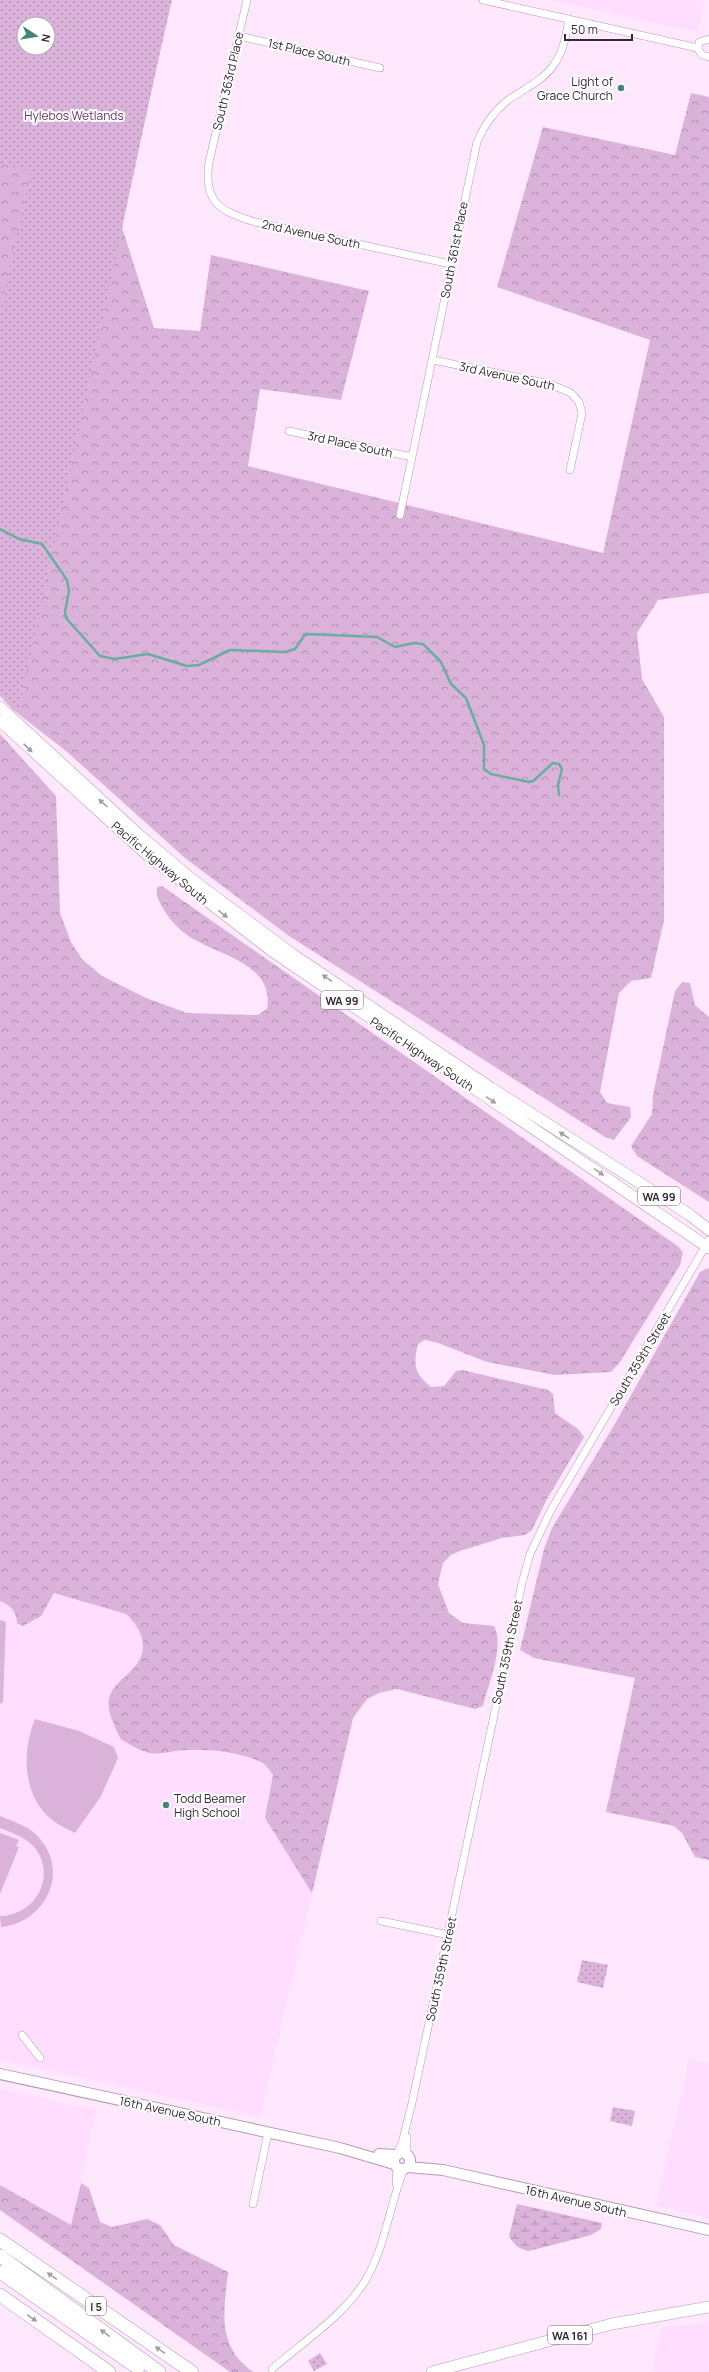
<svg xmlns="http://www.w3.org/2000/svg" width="709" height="2372" font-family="Manrope,sans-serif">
  <defs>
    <pattern id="forest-crowns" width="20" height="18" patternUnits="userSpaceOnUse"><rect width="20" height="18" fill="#dab2da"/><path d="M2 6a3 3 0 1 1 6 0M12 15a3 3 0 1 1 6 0" fill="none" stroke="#b191b1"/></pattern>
    <pattern id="wetland-marsh" width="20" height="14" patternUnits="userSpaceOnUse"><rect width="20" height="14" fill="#dab2da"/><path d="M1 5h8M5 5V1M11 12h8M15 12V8" fill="none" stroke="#b191b1"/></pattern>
    <pattern id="park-dots" width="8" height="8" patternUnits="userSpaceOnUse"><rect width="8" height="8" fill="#dab2da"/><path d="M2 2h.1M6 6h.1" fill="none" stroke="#b191b1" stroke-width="1.8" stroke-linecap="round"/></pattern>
  </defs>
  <rect width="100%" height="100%" fill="#ffe8fe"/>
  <path fill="#ffddfe" d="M550 0H705L698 32Z
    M0 1533 377 1618 260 2117 0 2060Z
    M689 2059 709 2063V2218L656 2206Z
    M0 2089 96 2110 71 2226 0 2185Z
    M709 2322V2372H652L661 2328Z"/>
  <path fill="url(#forest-crowns)" fill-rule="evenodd" d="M0 0H172L121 224 154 328 200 331 211 255 369 291 341 400 260 389 248 466 603 553 650 340 497 287 543 127 675 155 691 93 709 97V593L658 600 637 633 642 679 664 717V920L651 978 631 981 619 993 600 1092 607 1103 630 1107 631 1117 614 1140 605 1137 289 936 185 858 66 751 12 709 0 696ZM24 24H48V48H24Z
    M0 734 56 796 60 913 71 942 82 959 102 976 146 998 187 1013 258 1015 267 1009C274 966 226 957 197 941 184 935 171 922 164 910 159 901 156 897 157 887L162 886 679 1247 683 1253 680 1265 620 1362 611 1372 555 1375 487 1362 438 1343 425 1340 418 1344C413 1365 414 1373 431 1387L444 1386 456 1371 462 1370 548 1390 553 1394 555 1413 578 1429 584 1437 547 1499 532 1530 525 1535 502 1538 460 1551 451 1555 443 1563 438 1584 449 1613 463 1623 494 1626C505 1646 488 1685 483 1706L475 1709 397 1689 379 1693 367 1699 353 1718 312 1893 265 1818 273 1775C270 1771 266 1764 261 1762 240 1752 210 1749 187 1750 163 1751 158 1759 134 1747 130 1744 124 1742 121 1739 117 1734 115 1726 112 1720 100 1688 122 1684 137 1664 150 1647 140 1626 126 1614L54 1593 41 1616 23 1626 17 1623C16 1610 11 1606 0 1601Z
    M682 982 690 983 695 1005 709 1017V1202L637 1156 631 1146 652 1114 653 1095 675 991Z
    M708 1268 709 1269V1860L695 1857 682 1833 674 1826 606 1812 635 1678 534 1658 520 1650 544 1549 552 1528 616 1422 700 1272Z
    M81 2183 89 2188 100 2222 112 2227 147 2219 160 2225 174 2245 228 2272C224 2311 216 2346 253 2372H230L0 2210V2185L71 2225Z"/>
  <path fill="url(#wetland-marsh)" d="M517 2204 602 2223 601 2229 591 2235 529 2251C519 2249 514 2245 509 2236Z"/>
  <path fill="url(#park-dots)" fill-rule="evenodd" d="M0 0H171L18 712 0 694V314L31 171 0 164ZM24 24H48V48H24Z
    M582 1960 608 1965 603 1988 577 1982Z
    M613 2107 635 2111 632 2126 610 2121Z
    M320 2353 327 2364 314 2371 308 2361Z"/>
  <path fill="#dab2da" d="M0 1620 6 1622 3 1702 0 1704Z
    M35 1719 79 1731 114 1747 118 1758 101 1796 75 1833C67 1829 58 1825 51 1819 22 1795 22 1751 35 1719Z
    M0 1816C14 1822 30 1826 40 1839 70 1874 44 1923 1 1927L0 1916C35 1916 57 1877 35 1848 26 1837 12 1833 0 1828Z
    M0 1833 19 1840 16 1846 19 1847 0 1894Z"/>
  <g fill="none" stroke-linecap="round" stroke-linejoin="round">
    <path stroke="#69af9e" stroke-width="2.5" d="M0 529 19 539 42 544 67 580 69 591 65 612 66 618 100 656 115 659 148 654 187 666 199 665 230 650 285 652 295 649 304 636 307 634 377 637 395 647 414 643 423 644 441 662 451 684 466 698 484 745V769L491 774 529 782 533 781 553 763 559 764 562 769 558 785 559 795"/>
    <g stroke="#b399b3" stroke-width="8">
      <path id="street" d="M247 0 209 162C203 203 220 211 255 222L451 264
        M483 0 698 48
        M239 36 380 68
        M709 39 699 42 698 49 702 55 709 57
        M433 360 550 384 571 393 579 402 582 413 570 470
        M289 431 412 457
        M400 515 477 142C484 126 493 112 507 101 524 88 543 82 555 63 564 50 566 35 569 19
        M381 1921 449 1935
        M22 2035 40 2058
        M407 2137V2155
        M397 2154 402 2143 412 2103 522 1583 530 1554 551 1510 709 1240
        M396 2183 397 2167
        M253 2204 268 2133
        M272 2369C304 2341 347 2314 368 2276 386 2242 390 2204 404 2169"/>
    </g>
    <g stroke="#b399b3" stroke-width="12">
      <path id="secondary" d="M0 2074 340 2148 394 2164
        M394 2161a8 8 0 1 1 16 0a8 8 0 1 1-16 0Z
        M379 2154 396 2155
        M408 2167 443 2170 709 2230"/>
    </g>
    <g stroke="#b399b3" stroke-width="12">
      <path id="primary" d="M0 707 138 834 194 881 292 954 491 1088 690 1215 709 1230
        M0 721 144 852 272 951 709 1248
        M432 2372 612 2324 709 2307"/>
    </g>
    <g stroke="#b399b3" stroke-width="14">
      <path id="highway" d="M0 2240 192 2372
        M0 2256 159 2372
        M0 2272 138 2368
        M0 2295 109 2372"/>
    </g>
    <use href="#street" stroke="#fff" stroke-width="7"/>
    <use href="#secondary" stroke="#fff" stroke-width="10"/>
    <use href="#primary" stroke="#fff" stroke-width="11"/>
    <use href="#highway" stroke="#fff" stroke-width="13"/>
  </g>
  <defs><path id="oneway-solid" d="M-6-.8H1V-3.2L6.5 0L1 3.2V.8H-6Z"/></defs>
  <g fill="#a39ea3">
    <use href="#oneway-solid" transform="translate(28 748) rotate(43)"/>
    <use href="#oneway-solid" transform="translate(103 803) rotate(-138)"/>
    <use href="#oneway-solid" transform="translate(223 914) rotate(37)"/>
    <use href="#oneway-solid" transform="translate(327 978) rotate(-146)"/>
    <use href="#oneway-solid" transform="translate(491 1100) rotate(34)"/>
    <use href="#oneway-solid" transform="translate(564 1135) rotate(-147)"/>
    <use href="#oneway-solid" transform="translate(599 1172) rotate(34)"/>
    <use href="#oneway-solid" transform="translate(52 2276) rotate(-145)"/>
    <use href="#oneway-solid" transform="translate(32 2318) rotate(35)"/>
    <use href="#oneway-solid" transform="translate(105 2333) rotate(-144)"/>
    <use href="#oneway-solid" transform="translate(160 2350) rotate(-146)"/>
  </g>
  <g fill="#428475" stroke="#fff" stroke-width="1.5">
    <circle cx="621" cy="88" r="4"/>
    <circle cx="166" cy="1805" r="4"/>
  </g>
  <g text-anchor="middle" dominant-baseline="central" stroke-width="4" stroke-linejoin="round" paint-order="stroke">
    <g fill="#fff" stroke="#706870" stroke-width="1">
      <rect x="321" y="991" width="42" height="18" rx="3"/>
      <rect x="638" y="1187" width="42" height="18" rx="3"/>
      <rect x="86" y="2297" width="20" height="18" rx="3"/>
      <rect x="548" y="2326" width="44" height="18" rx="3"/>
    </g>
    <g font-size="11" font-weight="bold" fill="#332833">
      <text x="342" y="1000">WA 99</text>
      <text x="659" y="1196">WA 99</text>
      <text x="96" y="2306">I 5</text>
      <text x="570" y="2335">WA 161</text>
    </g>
    <g font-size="12" fill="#332833" stroke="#fff">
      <text transform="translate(309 52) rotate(13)">1st Place South</text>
      <text transform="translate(228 81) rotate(-77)">South 363rd Place</text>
      <text transform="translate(311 234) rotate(12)">2nd Avenue South</text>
      <text transform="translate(454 250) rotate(-79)">South 361st Place</text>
      <text transform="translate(507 376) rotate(12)">3rd Avenue South</text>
      <text transform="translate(350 444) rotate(12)">3rd Place South</text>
      <text transform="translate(160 863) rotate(40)">Pacific Highway South</text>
      <text transform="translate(422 1054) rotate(34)">Pacific Highway South</text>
      <text transform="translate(640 1359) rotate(-59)">South 359th Street</text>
      <text transform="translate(507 1652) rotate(-78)">South 359th Street</text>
      <text transform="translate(441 1969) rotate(-78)">South 359th Street</text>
      <text transform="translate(170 2111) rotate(12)">16th Avenue South</text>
      <text transform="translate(576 2201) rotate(13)">16th Avenue South</text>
    </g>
    <g font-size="12" fill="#332833" stroke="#fff" text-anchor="end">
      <text x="613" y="81">Light of<tspan x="613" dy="14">Grace Church</tspan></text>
      <text x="174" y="1798" text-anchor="start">Todd Beamer<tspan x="174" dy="14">High School</tspan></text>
    </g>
    <g font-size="12" fill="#683369" stroke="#fff">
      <text x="74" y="115">Hylebos Wetlands</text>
    </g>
  </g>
  <g transform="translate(36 36) rotate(102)"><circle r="19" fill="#ffffff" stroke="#ada9ad"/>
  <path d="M0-3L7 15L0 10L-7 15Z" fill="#428475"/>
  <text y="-6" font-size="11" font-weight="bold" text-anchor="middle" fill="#332833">N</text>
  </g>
  <path d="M565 34v6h67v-6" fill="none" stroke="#332833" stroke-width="2"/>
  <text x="571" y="34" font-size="12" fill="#332833" stroke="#ffffff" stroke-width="3" paint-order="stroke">50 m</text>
</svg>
